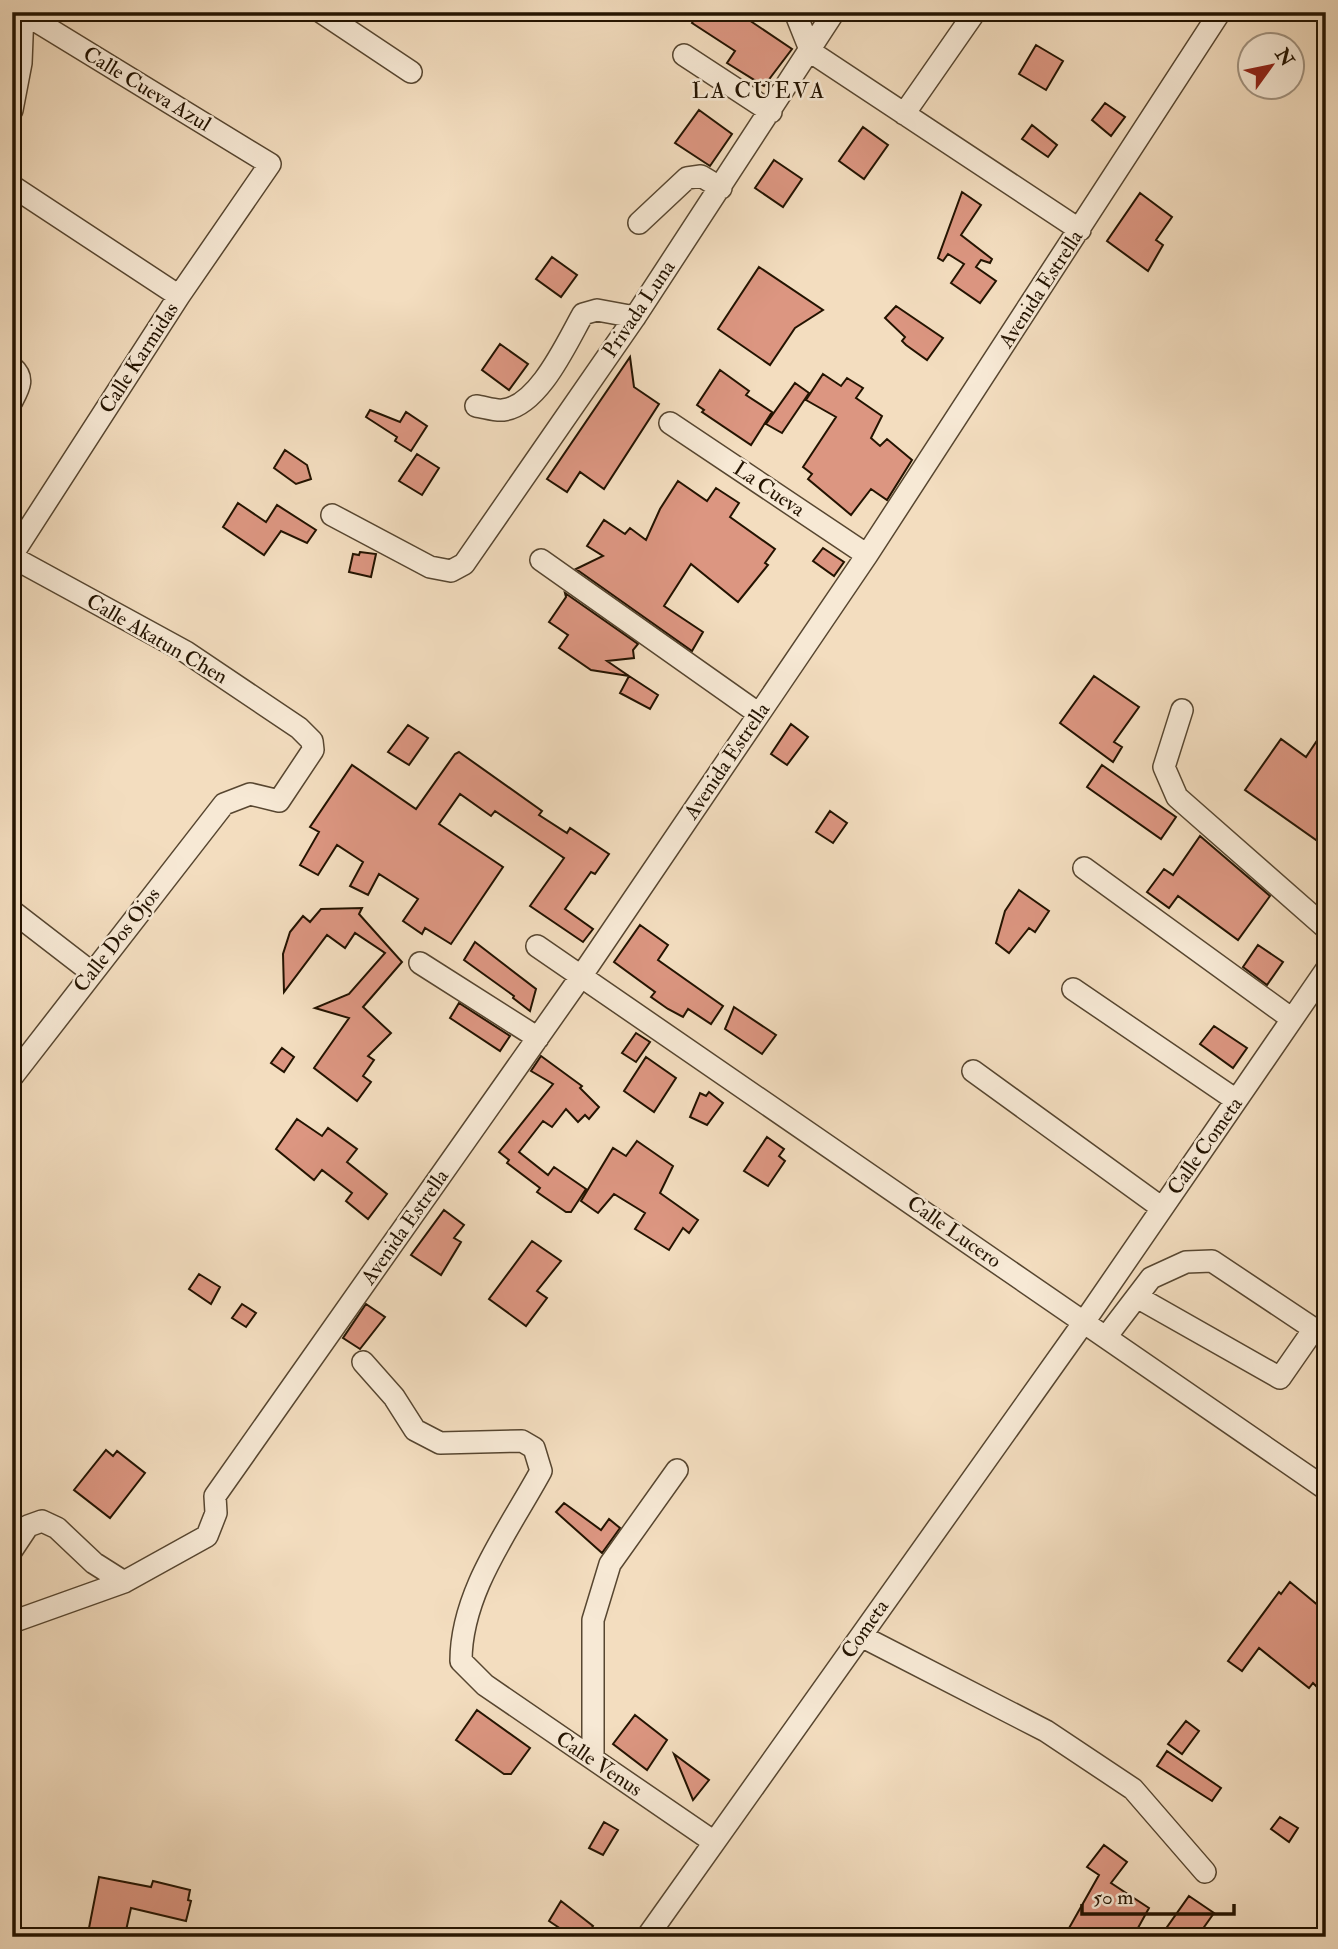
<svg xmlns="http://www.w3.org/2000/svg" width="1338" height="1949" font-family="'IM FELL Double Pica',serif">
  <rect width="100%" height="100%" fill="#f3ddbf"/>
  <filter id="stains"><feTurbulence type="fractalNoise" baseFrequency=".00286" numOctaves="4"/><feColorMatrix values="0 0 0 0 .2 0 0 0 0 .09 0 0 0 0 .02 0 0 0 .5 -.17"/></filter>
  <radialGradient id="worn" r=".72"><stop offset=".6" stop-color="#630" stop-opacity="0"/><stop offset="1" stop-color="#630" stop-opacity=".3"/></radialGradient>
  <path fill="#dc9681" stroke="#231300" stroke-width="2" d="M699 12H737L792 49 764 86 727 63 735 51 692 23Z
    M1036 45 1063 61 1046 90 1019 74Z
    M1105 103 1125 117 1111 136 1092 120Z
    M699 110 732 134 710 166 675 143Z
    M1032 125 1057 145 1048 157 1022 139Z
    M863 127 888 145 864 179 839 161Z
    M774 160 802 179 783 207 755 188Z
    M962 192 981 205 961 235 992 259 990 263 981 260 976 267 996 281 980 303 951 283 964 264 948 254 943 261 938 258Z
    M1140 193 1172 217 1156 240 1163 245 1148 271 1107 241Z
    M552 257 577 275 561 297 536 279Z
    M759 267 823 310 795 328 770 365 718 329Z
    M896 306 943 338 927 360 906 345 902 341 905 337 885 318Z
    M500 344 528 364 509 390 482 370Z
    M630 357 634 387 659 404 604 489 580 472 567 492 547 479Z
    M720 370 749 391 746 395 772 412 751 445 702 412 704 410 697 405Z
    M823 374 841 386 847 378 863 388 856 398 882 416 871 438 880 446 887 439 912 460 887 500 871 489 851 515 808 479 812 474 803 467 836 417 806 400Z
    M795 383 809 393 782 433 766 424Z
    M370 410 400 422 406 412 427 426 411 451 395 441 397 437 366 417Z
    M285 450 307 465 311 479 296 484 274 468Z
    M417 454 439 468 422 495 399 481Z
    M678 481 707 501 716 488 739 503 730 517 775 549 765 563 768 565 738 602 691 564 664 606 703 632 692 651 576 569 603 556 587 546 604 520 625 534 630 528 646 540 660 509Z
    M238 503 266 522 277 505 316 530 307 543 281 531 264 555 223 527Z
    M823 548 844 562 834 576 813 561Z
    M360 552 376 554 371 577 349 572 353 554 359 555Z
    M565 593 638 644 633 650 634 658 607 661 629 676 591 670 559 648 568 635 549 622 566 597Z
    M629 676 658 695 650 709 620 693Z
    M1094 676 1139 707 1114 742 1122 747 1113 762 1060 723Z
    M791 724 808 737 787 765 771 754Z
    M408 725 428 738 409 765 388 752Z
    M1326 727V847L1245 790 1281 739 1306 757Z
    M459 752 542 811 539 815 567 833 570 828 609 854 595 874 591 872 565 909 593 929 583 942 530 906 564 858 495 811 491 816 460 794 439 824 503 867 451 944 425 928 422 934 403 921 418 899 379 874 368 895 350 886 363 862 337 845 318 875 300 865 319 832 310 827 352 765 416 809 455 754Z
    M1102 765 1176 817 1161 839 1087 787Z
    M830 811 847 823 833 843 816 832Z
    M1200 836 1270 896 1238 940 1178 896 1169 908 1147 892 1164 869 1173 875Z
    M1019 890 1049 911 1035 932 1029 928 1009 953 996 943 1005 911Z
    M362 908 359 914 402 962 363 1007 391 1033 368 1056 374 1060 363 1076 371 1082 357 1101 314 1068 349 1018 315 1008 349 994 385 953 355 933 345 948 327 935 284 992 283 954 290 932 303 916 310 922 321 909Z
    M640 925 668 945 658 960 723 1006 711 1024 688 1009 683 1017 668 1009 651 997 655 992 614 962Z
    M475 942 536 989 530 1011 513 998 514 996 464 960Z
    M1258 945 1283 962 1267 985 1243 967Z
    M459 1003 510 1036 500 1051 450 1018Z
    M734 1007 776 1035 762 1054 725 1029Z
    M1214 1026 1247 1048 1233 1068 1200 1044Z
    M636 1033 650 1042 636 1062 622 1053Z
    M282 1048 294 1057 284 1072 271 1063Z
    M541 1056 582 1086 580 1088 599 1107 589 1119 585 1115 578 1122 566 1109 552 1127 543 1121 519 1152 548 1175 554 1167 586 1189 571 1212H566L537 1192 540 1188 507 1163 509 1160 499 1152 553 1084 531 1071Z
    M646 1057 676 1078 654 1112 624 1091Z
    M709 1092 723 1103 707 1125 690 1117 700 1093 706 1096Z
    M297 1119 322 1136 328 1128 357 1149 347 1162 387 1194 368 1219 346 1201 352 1193 322 1170 314 1180 276 1149Z
    M767 1137 784 1149 779 1156 785 1161 768 1186 744 1171Z
    M637 1141 673 1166 660 1193 698 1220 689 1233 683 1228 669 1250 635 1229 645 1213 614 1194 598 1213 581 1201 613 1148 626 1156Z
    M444 1210 464 1225 454 1238 461 1242 441 1275 411 1255Z
    M532 1241 561 1261 537 1291 547 1298 526 1326 489 1299Z
    M199 1274 220 1287 211 1304 189 1289Z
    M242 1304 256 1313 246 1327 232 1318Z
    M366 1304 385 1317 360 1349 343 1338Z
    M106 1450 113 1456 117 1451 145 1473 110 1518 74 1490Z
    M564 1503 601 1530 609 1519 620 1528 602 1553 556 1512Z
    M1290 1582 1326 1612V1679L1318 1688 1313 1683 1309 1688 1259 1648 1242 1671 1228 1661 1279 1592 1281 1594Z
    M477 1710 530 1748 511 1774H504L456 1740Z
    M635 1715 667 1740 647 1770 613 1744Z
    M1186 1721 1199 1731 1182 1754 1168 1744Z
    M1167 1751 1221 1788 1212 1801 1157 1766Z
    M674 1754 709 1780 693 1800Z
    M1280 1817 1298 1828 1289 1842 1271 1829Z
    M604 1822 618 1830 603 1855 589 1848Z
    M1104 1845 1127 1862 1111 1883 1149 1908 1133 1937H1064L1099 1875 1087 1867Z
    M99 1877 151 1887 153 1881 190 1890 188 1900 191 1901 186 1921 131 1908 125 1935 89 1928Z
    M1189 1896 1214 1913 1197 1937H1160Z
    M561 1901 593 1926 585 1937H573L549 1921Z"/>
  <g fill="none" stroke-linecap="round" stroke-linejoin="round">
    <g stroke="#574630" stroke-width="24">
      <path id="minor" d="M321 12 411 72
        M795 12 811 52
        M811 52 1080 230
        M684 55 771 112
        M12 110 21 63 23 12
        M904 114 975 12
        M12 186 179 296
        M639 223 687 178 701 176 721 188
        M12 367C25 378 19 388 12 401
        M476 406C484 407 495 411 503 410 539 406 567 342 583 314L597 310 635 317
        M670 423 867 555
        M332 515 430 567 451 571 464 564 635 317 834 12
        M12 555 179 296 270 164 23 13
        M12 557 186 652 299 728 312 741 313 750 279 801 250 794 224 804 12 1077
        M541 560 759 714
        M1182 710 1164 767 1177 797 1326 928
        M1084 868 1292 1019
        M12 911 91 972
        M537 946 1326 1489
        M420 963 538 1038
        M1073 989 1236 1100
        M973 1071 1162 1208
        M1106 1337 1151 1278 1186 1262 1212 1261 1314 1329 1280 1378 1137 1297
        M363 1362 394 1397 415 1430 440 1443 522 1441 534 1448 541 1471C509 1530 461 1592 461 1661L485 1685 714 1842
        M12 1550 28 1526 42 1521 57 1528 94 1563 124 1582
        M12 1622 124 1582 207 1536 216 1513 215 1496 582 975 867 555 1220 12
        M861 1636 1046 1731 1133 1789 1205 1872
        M593 1759V1620L610 1564 677 1470
        M647 1937 1084 1322 1326 970"/>
    </g>
    <use href="#minor" stroke="#f7e9d5" stroke-width="21"/>
  </g>
  <g text-anchor="middle" dominant-baseline="central" stroke-width="5" stroke-linejoin="round" paint-order="stroke">
    <g font-size="21" fill="#231300" stroke="#f7e9d5">
      <text transform="translate(147 89) rotate(31)">Calle Cueva Azul</text>
      <text transform="translate(1041 289) rotate(-57)">Avenida Estrella</text>
      <text transform="translate(639 309) rotate(-56)">Privada Luna</text>
      <text transform="translate(139 358) rotate(-57)">Calle Karmidas</text>
      <text transform="translate(769 489) rotate(34)">La Cueva</text>
      <text transform="translate(157 639) rotate(30)">Calle Akatun Chen</text>
      <text transform="translate(727 761) rotate(-56)">Avenida Estrella</text>
      <text transform="translate(117 940) rotate(-52)">Calle Dos Ojos</text>
      <text transform="translate(1205 1146) rotate(-55)">Calle Cometa</text>
      <text transform="translate(405 1227) rotate(-55)">Avenida Estrella</text>
      <text transform="translate(954 1232) rotate(35)">Calle Lucero</text>
      <text transform="translate(865 1629) rotate(-55)">Cometa</text>
      <text transform="translate(599 1764) rotate(34)">Calle Venus</text>
    </g>
    <g font-size="23" letter-spacing="2" fill="#231300" stroke="#f7e9d5">
      <text x="759" y="90">LA CUEVA</text>
    </g>
  </g>
  <rect width="1338" height="1949" fill="none" stroke="#f3ddbf" stroke-width="42"/>
  <rect x="14" y="14" width="1310" height="1921" fill="none" stroke="#231300" stroke-width="3.5"/>
  <rect x="21" y="21" width="1296" height="1907" fill="none" stroke="#231300" stroke-width="2"/>
  <g transform="translate(1271 66) rotate(57)"><circle r="33" fill="#f7e9d5" stroke="#a29380" stroke-width="2"/>
  <path d="M0-5L12 26L0 18L-12 26Z" fill="#8f2418"/>
  <text y="-10" font-size="19" font-weight="bold" text-anchor="middle" fill="#231300">N</text>
  </g>
  <path d="M1082 1904v10h152v-10" fill="none" stroke="#231300" stroke-width="3.5"/>
  <text x="1093" y="1904" font-size="21" fill="#231300" stroke="#f7e9d5" stroke-width="5" paint-order="stroke">50 m</text>
  <rect width="100%" height="100%" filter="url(#stains)"/>
  <rect width="100%" height="100%" fill="url(#worn)"/>
</svg>
